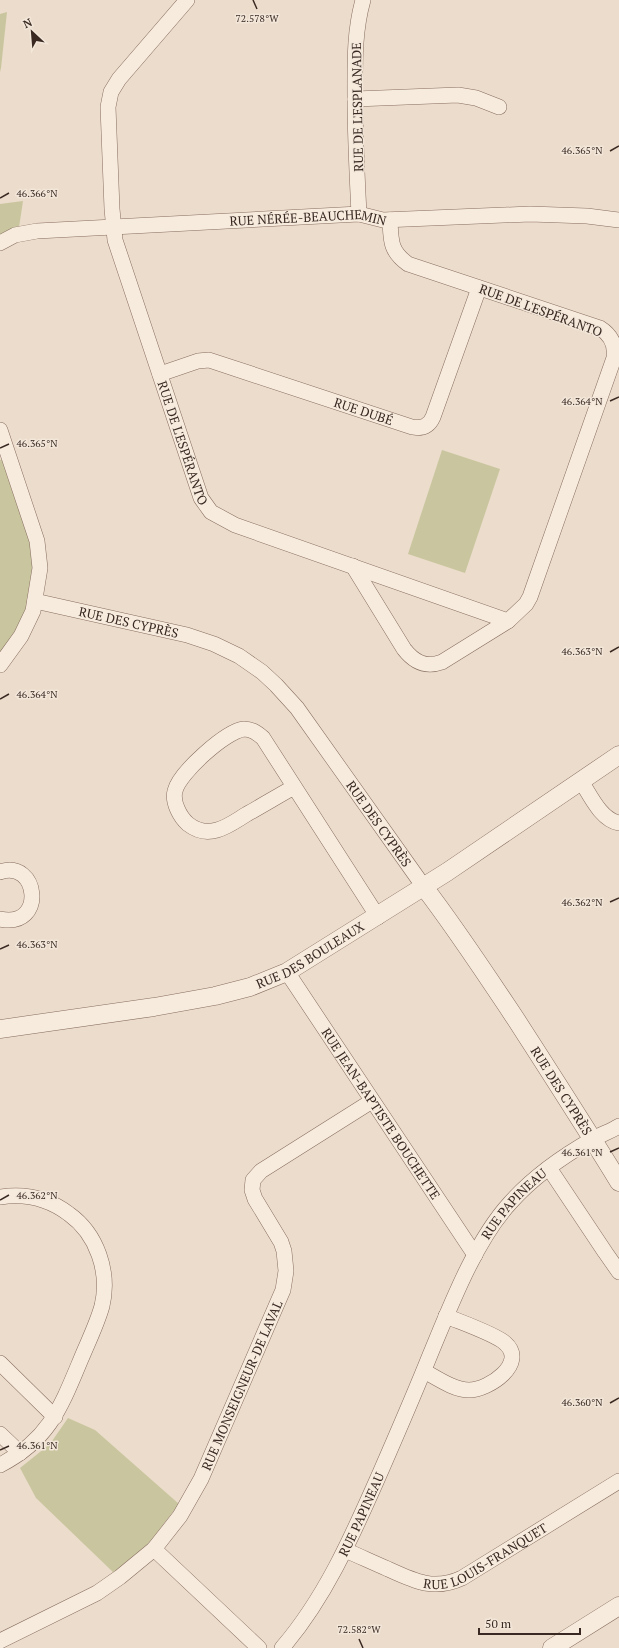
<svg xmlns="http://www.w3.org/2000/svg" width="619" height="1648" font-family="'PT Serif',serif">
  <rect width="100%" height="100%" fill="#ecdccb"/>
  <path fill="#c9c69f" d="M7 12 1 68 0 72V14Z
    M23 201 18 234 0 249V204Z
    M442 450 500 469 465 573 408 554Z
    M7 458 32 526 40 606 0 665V460Z
    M68 1418 95 1430 179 1504 149 1543 114 1573 36 1498 20 1468 50 1444Z"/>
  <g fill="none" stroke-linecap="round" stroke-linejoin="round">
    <g stroke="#876e60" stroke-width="16">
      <g id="minor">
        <path id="s1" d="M187 0 119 79 111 92 108 107 112 209 115 240 201 498 211 512 235 525 508 621 526 604 530 597 614 358C616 345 611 335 600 328L408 264C390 251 391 241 390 220"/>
        <path d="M355 99 458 95 476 98 499 107"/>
        <path d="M359 214C357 175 355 136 355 97 355 64 354 32 363 0"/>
        <path id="s2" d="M0 243 15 235 37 231 359 214 383 220 530 214 587 216 619 220"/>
        <path id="s3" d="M160 374 198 361 209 360 412 427C422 429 429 426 433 417L479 288"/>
        <path d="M0 430 37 541 40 568 33 611 21 636 0 665"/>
        <path d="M353 566 404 649C414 662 425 668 442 662L508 621"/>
        <path id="s4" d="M35 601 187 635 214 644 239 656 262 672 276 685 297 708 424 887"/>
        <path d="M581 781C590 795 601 820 619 823"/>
        <path d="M294 787C278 796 263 805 247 814 237 820 228 827 217 830 207 833 197 831 188 824 180 817 172 802 175 791 179 773 226 731 244 729 252 729 257 733 263 738L378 917"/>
        <path d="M0 872C38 858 47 929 0 919"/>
        <path id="s5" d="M287 972 475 1255"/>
        <path d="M549 1168 605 1252 619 1272"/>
        <path d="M0 1197C26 1193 48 1198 69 1214 97 1234 110 1272 102 1306 97 1324 88 1342 81 1359 61 1407 49 1440 0 1465"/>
        <path d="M0 1363 55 1417"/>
        <path d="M424 1371C437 1378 454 1390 469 1390 489 1390 528 1363 505 1343 495 1334 460 1322 446 1316"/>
        <path d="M0 1434 20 1453"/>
        <path d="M154 1549 259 1648"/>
        <path id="s6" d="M345 1550C359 1556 374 1563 388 1569 414 1581 434 1591 462 1578L619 1481"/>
        <path id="s7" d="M0 1641 97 1593 120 1577 154 1549 180 1516 201 1479 283 1290 286 1271 284 1251 281 1242 255 1199 252 1190 253 1180 261 1171 372 1101"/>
        <path id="s8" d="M282 1648C326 1597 353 1534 380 1473 397 1434 414 1395 430 1355 450 1307 475 1241 510 1203 533 1177 563 1156 593 1139 602 1134 611 1131 619 1126"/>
      </g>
    </g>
    <g stroke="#876e60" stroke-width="19">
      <g id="tertiary">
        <path id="s9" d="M424 887C457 930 487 976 517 1021 551 1074 586 1128 619 1182"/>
        <path id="s10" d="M0 1029 154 1007 215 996 250 987 287 972 447 872 619 755"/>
        <path d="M552 1648 619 1606"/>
      </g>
    </g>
    <use href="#minor" stroke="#f7ebde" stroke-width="15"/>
    <use href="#tertiary" stroke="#f7ebde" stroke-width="18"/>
  </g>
  <path fill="none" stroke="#392922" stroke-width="1.5" d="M253 0 257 9M610 151 619 146M0 198 9 193M610 401 619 397M0 448 9 444M610 652 619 647M0 699 9 694M610 902 619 898M0 949 9 945M610 1152 619 1148M0 1200 9 1195M610 1403 619 1398M0 1450 9 1446M359 1639 363 1648"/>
  <g text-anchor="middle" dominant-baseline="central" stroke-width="3" stroke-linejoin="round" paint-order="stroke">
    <g font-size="13" fill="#392922" stroke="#f3e7da">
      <text transform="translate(357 107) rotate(-91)">RUE DE L'ESPLANADE</text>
      <text stroke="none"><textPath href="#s2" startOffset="311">RUE NÉRÉE-BEAUCHEMIN</textPath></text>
      <text transform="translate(541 310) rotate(20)">RUE DE L'ESPÉRANTO</text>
      <text stroke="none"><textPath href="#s3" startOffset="214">RUE DUBÉ</textPath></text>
      <text stroke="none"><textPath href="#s1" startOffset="482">RUE DE L'ESPÉRANTO</textPath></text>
      <text stroke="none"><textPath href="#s4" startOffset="96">RUE DES CYPRÈS</textPath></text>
      <text stroke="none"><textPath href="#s4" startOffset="432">RUE DES CYPRÈS</textPath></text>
      <text stroke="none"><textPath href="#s10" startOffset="322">RUE DES BOULEAUX</textPath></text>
      <text stroke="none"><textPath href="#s9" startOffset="246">RUE DES CYPRÈS</textPath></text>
      <text stroke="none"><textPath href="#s5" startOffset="170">RUE JEAN-BAPTISTE BOUCHETTE</textPath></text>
      <text stroke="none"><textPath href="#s8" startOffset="504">RUE PAPINEAU</textPath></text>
      <text stroke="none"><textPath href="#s7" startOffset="367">RUE MONSEIGNEUR-DE LAVAL</textPath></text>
      <text stroke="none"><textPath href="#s8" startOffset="156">RUE PAPINEAU</textPath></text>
      <text stroke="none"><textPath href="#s6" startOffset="154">RUE LOUIS-FRANQUET</textPath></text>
    </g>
  </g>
  <g font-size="10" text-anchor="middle" fill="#392922" stroke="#f3e7da" stroke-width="3" stroke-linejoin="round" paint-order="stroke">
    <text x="257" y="22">72.578°W</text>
    <text x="582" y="154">46.365°N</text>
    <text x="37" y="197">46.366°N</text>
    <text x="582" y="405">46.364°N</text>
    <text x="37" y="447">46.365°N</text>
    <text x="582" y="655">46.363°N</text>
    <text x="37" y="698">46.364°N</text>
    <text x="582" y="906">46.362°N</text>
    <text x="37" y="948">46.363°N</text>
    <text x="582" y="1156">46.361°N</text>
    <text x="37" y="1199">46.362°N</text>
    <text x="582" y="1406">46.360°N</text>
    <text x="37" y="1449">46.361°N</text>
    <text x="359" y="1633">72.582°W</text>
  </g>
  <g transform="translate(32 32) rotate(334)" stroke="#f3e7da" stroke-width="3" paint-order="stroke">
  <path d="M0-3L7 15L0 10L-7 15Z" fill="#392922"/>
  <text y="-6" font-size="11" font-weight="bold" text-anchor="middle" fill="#392922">N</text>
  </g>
  <path d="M479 1628v6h101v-6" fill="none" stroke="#392922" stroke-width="2"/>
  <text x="485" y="1628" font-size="12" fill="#392922" stroke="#f3e7da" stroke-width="3" paint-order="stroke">50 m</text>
</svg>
